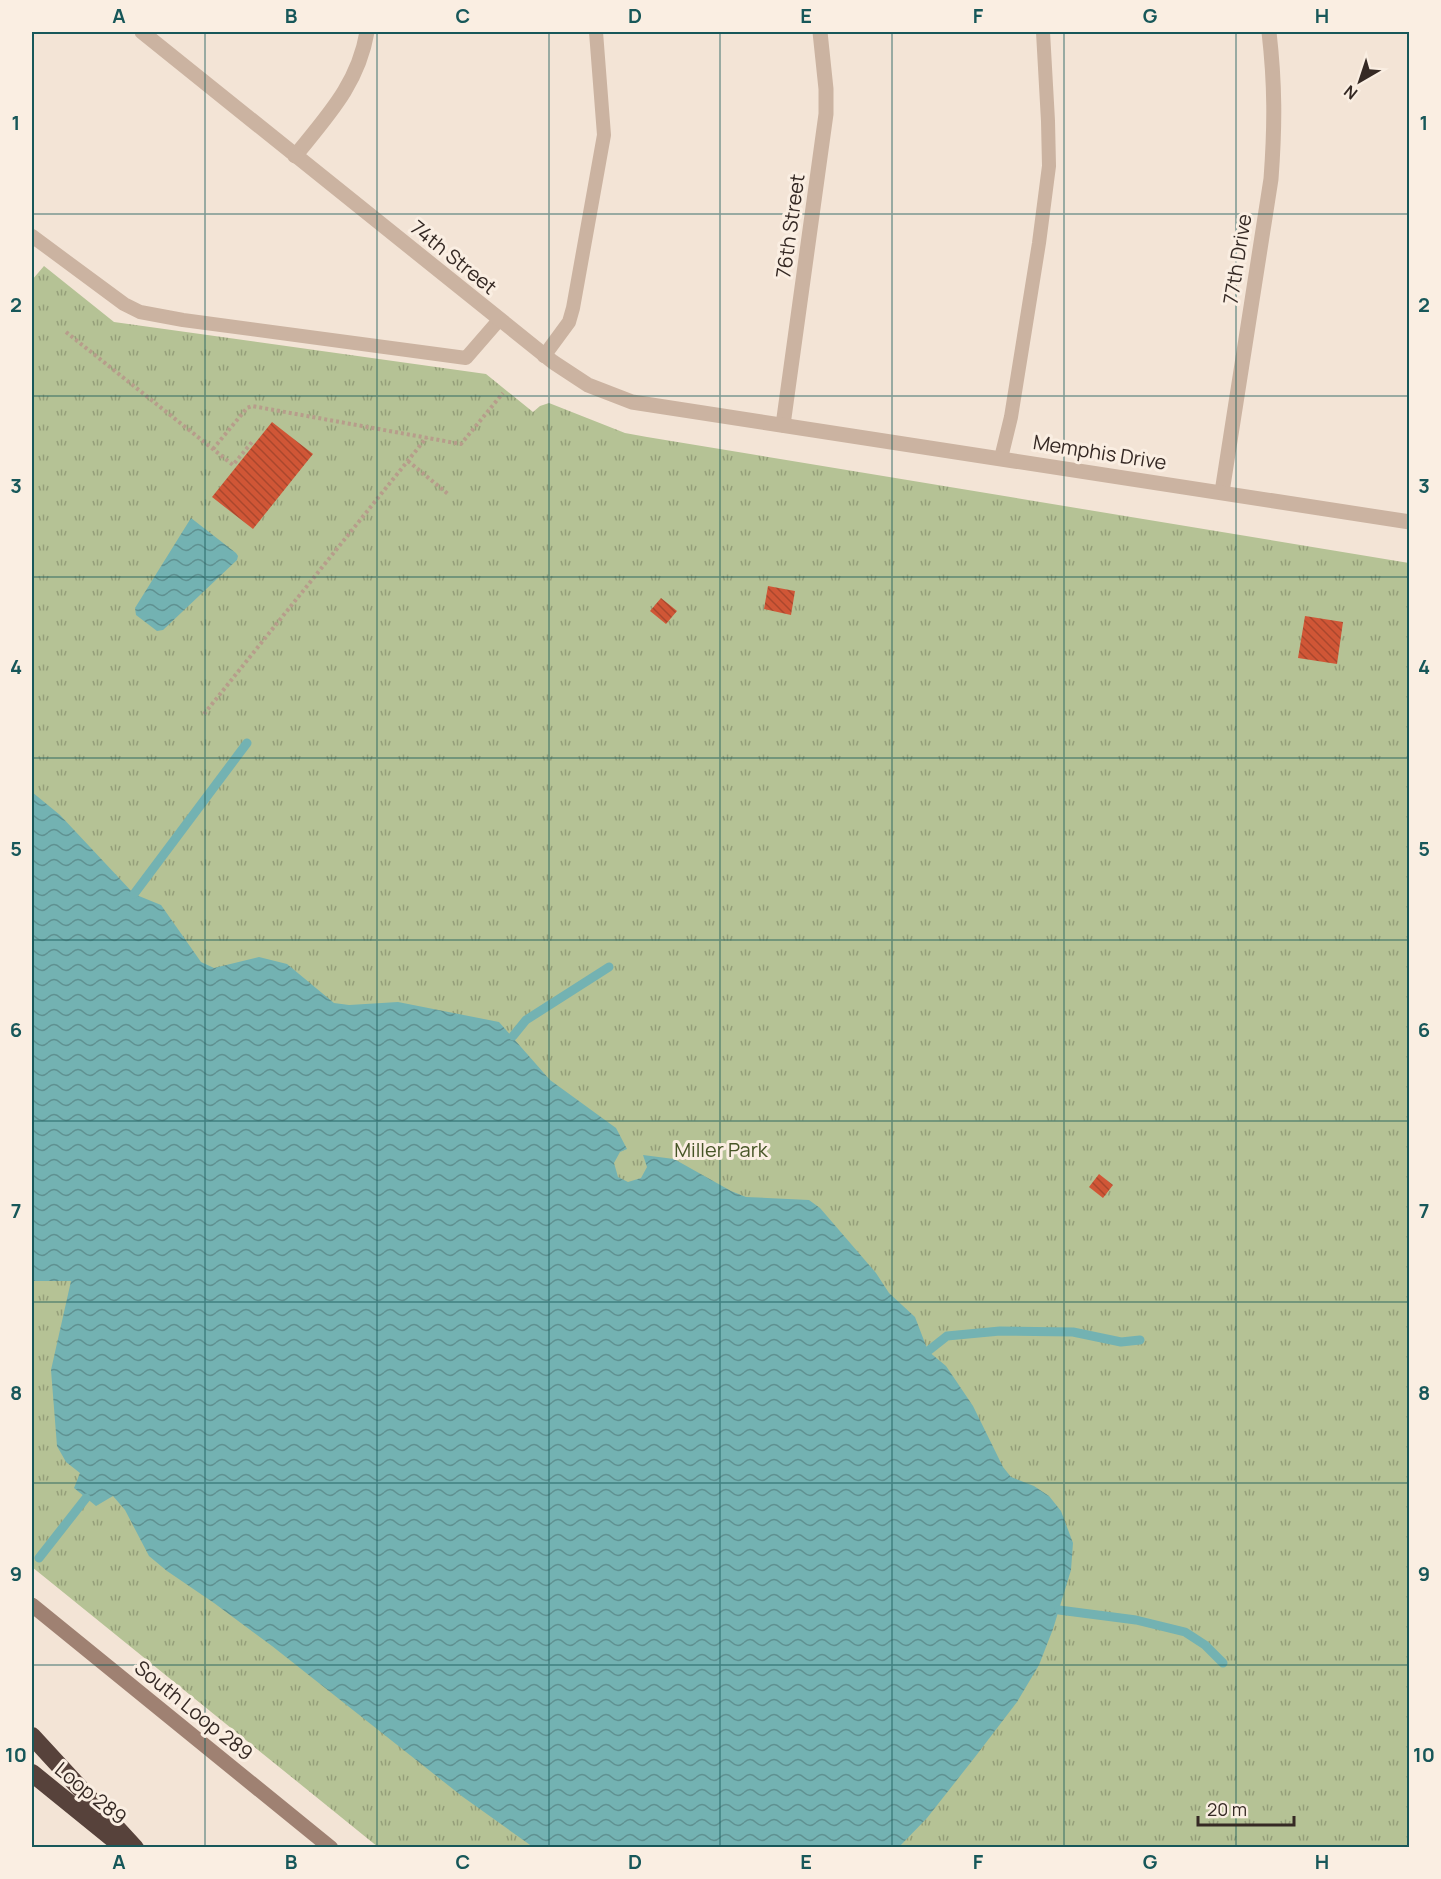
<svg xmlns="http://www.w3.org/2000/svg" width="1441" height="1879" font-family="Manrope,sans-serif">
  <defs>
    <pattern id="park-tufts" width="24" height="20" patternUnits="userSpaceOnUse" patternTransform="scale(1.5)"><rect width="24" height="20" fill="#b5c295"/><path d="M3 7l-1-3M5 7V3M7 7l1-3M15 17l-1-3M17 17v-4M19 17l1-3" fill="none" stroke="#949e79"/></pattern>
    <pattern id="water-waves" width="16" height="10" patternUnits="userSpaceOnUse" patternTransform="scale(1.5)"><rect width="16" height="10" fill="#73b2b2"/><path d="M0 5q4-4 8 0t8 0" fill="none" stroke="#5f9191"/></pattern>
    <pattern id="building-back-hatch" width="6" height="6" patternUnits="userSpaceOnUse" patternTransform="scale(1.5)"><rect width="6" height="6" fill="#d05636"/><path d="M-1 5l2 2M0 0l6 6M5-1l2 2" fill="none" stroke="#aa472d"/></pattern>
  </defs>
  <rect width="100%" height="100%" fill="#f3e4d6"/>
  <path fill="url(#park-tufts)" d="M44 266 114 322 486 374 533 412 540 406 549 403 625 433 647 437 1409 563V1847H378L32 1567V280Z"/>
  <path fill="url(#water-waves)" d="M191 518 236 553 238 556 237 560 163 630 157 631 136 615 135 608Z
    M32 792 60 815 134 894 161 905 201 962 214 968 259 957 287 964 334 1003 349 1005 398 1002 499 1022 550 1080 616 1128 627 1149 620 1152 614 1163 618 1177 628 1182 641 1178 647 1167 643 1155 674 1159 731 1191 746 1197 809 1200 820 1208 876 1273 889 1293 915 1317 928 1351 946 1366 973 1406 1003 1467 1011 1477 1034 1486 1049 1496 1061 1511 1073 1543 1071 1570 1053 1629 1039 1665 1017 1702 975 1757 927 1818 899 1847H533L463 1797 272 1646 214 1603 167 1571 149 1556 125 1510 113 1496 96 1506 74 1488 80 1473 66 1462 57 1446 51 1370 71 1281H32Z"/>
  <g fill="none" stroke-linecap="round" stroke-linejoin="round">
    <path stroke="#73b2b2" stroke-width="9" d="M134 894 247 743
      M513 1036 526 1020 609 967
      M928 1351 947 1336 1000 1331 1073 1332 1121 1342 1140 1340
      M39 1558 86 1498
      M1059 1610 1136 1620 1185 1632 1205 1645 1223 1663"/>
  </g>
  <path fill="url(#building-back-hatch)" d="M272 422 313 454 253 529 212 497Z
    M768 586 795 591 791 615 764 609Z
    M661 598 677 611 666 624 650 611Z
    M1305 616 1343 622 1337 664 1298 658Z
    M1099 1174 1113 1185 1103 1198 1089 1187Z"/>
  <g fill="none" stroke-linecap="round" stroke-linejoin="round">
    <path stroke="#b79d8b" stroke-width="4" stroke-dasharray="3 3" stroke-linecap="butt" d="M66 332 233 465 252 442
      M213 449 247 408 252 406 461 444 503 393
      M408 461 448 494
      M204 714 427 437"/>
    <path stroke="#cbb3a1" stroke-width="14" d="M32 236 124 304 140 312 183 320 466 358 499 320
      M544 356 569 322 573 308 604 135 596 32
      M1001 458 1011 417 1039 243 1049 166 1048 121 1043 32"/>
    <path stroke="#cbb3a1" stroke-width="15" d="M295 156C328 115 358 84 367 32
      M783 425 826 114V89L820 32
      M1222 492 1271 179C1275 126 1275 84 1269 32"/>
    <path stroke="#cbb3a1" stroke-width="15" d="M142 32 553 362 588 385 632 402 1410 522"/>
    <path stroke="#9f8172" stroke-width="15" d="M32 1605 331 1848"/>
    <path stroke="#57423b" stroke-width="18" d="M32 1736 135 1848
      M32 1773 122 1846"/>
  </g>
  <path fill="none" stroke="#175759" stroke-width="1.5" stroke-opacity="0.55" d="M205 32V1848M377 32V1848M549 32V1848M720 32V1848M892 32V1848M1064 32V1848M1236 32V1848M32 214H1410M32 396H1410M32 577H1410M32 758H1410M32 940H1410M32 1121H1410M32 1302H1410M32 1483H1410M32 1665H1410"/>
  <g text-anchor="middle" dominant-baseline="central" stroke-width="6" stroke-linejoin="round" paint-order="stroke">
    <g font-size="20" fill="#352924" stroke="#faeee2">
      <text transform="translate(790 226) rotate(-82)">76th Street</text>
      <text transform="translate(454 257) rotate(39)">74th Street</text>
      <text transform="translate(1237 259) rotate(-81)">77th Drive</text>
      <text transform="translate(1100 452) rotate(9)">Memphis Drive</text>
      <text transform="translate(194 1710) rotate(39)">South Loop 289</text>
      <text transform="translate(91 1793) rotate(39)">Loop 289</text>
    </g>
    <g font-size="20" fill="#465526" stroke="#faeee2">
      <text x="721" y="1149">Miller Park</text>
    </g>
  </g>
  <rect width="1441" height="1879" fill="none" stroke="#faeee2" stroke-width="66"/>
  <g transform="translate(1360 81) rotate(219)" stroke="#faeee2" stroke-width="4.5" paint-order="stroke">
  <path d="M0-4.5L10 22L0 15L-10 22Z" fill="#352924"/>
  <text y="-9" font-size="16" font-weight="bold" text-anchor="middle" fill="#352924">N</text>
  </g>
  <path d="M1198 1816v9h96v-9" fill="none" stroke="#352924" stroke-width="3"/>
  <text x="1207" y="1816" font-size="18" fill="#352924" stroke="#faeee2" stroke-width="4.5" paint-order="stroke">20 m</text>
  <rect x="33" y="33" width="1375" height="1813" fill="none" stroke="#175759" stroke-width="2"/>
  <g font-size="20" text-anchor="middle" font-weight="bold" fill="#175759">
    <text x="119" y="23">A</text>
    <text x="291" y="23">B</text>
    <text x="463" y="23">C</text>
    <text x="635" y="23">D</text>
    <text x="806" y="23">E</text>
    <text x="978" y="23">F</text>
    <text x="1150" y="23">G</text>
    <text x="1322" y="23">H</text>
    <text x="16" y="130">1</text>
    <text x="1424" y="130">1</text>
    <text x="16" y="312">2</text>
    <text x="1424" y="312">2</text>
    <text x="16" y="493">3</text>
    <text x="1424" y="493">3</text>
    <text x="16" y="674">4</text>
    <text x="1424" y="674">4</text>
    <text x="16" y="856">5</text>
    <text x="1424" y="856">5</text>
    <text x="16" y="1037">6</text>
    <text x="1424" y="1037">6</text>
    <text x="16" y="1218">7</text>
    <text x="1424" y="1218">7</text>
    <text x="16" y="1400">8</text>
    <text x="1424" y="1400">8</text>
    <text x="16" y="1581">9</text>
    <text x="1424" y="1581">9</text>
    <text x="16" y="1762">10</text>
    <text x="1424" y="1762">10</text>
    <text x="119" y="1869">A</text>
    <text x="291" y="1869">B</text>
    <text x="463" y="1869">C</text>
    <text x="635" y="1869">D</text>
    <text x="806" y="1869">E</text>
    <text x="978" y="1869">F</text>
    <text x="1150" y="1869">G</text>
    <text x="1322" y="1869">H</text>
  </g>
</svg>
